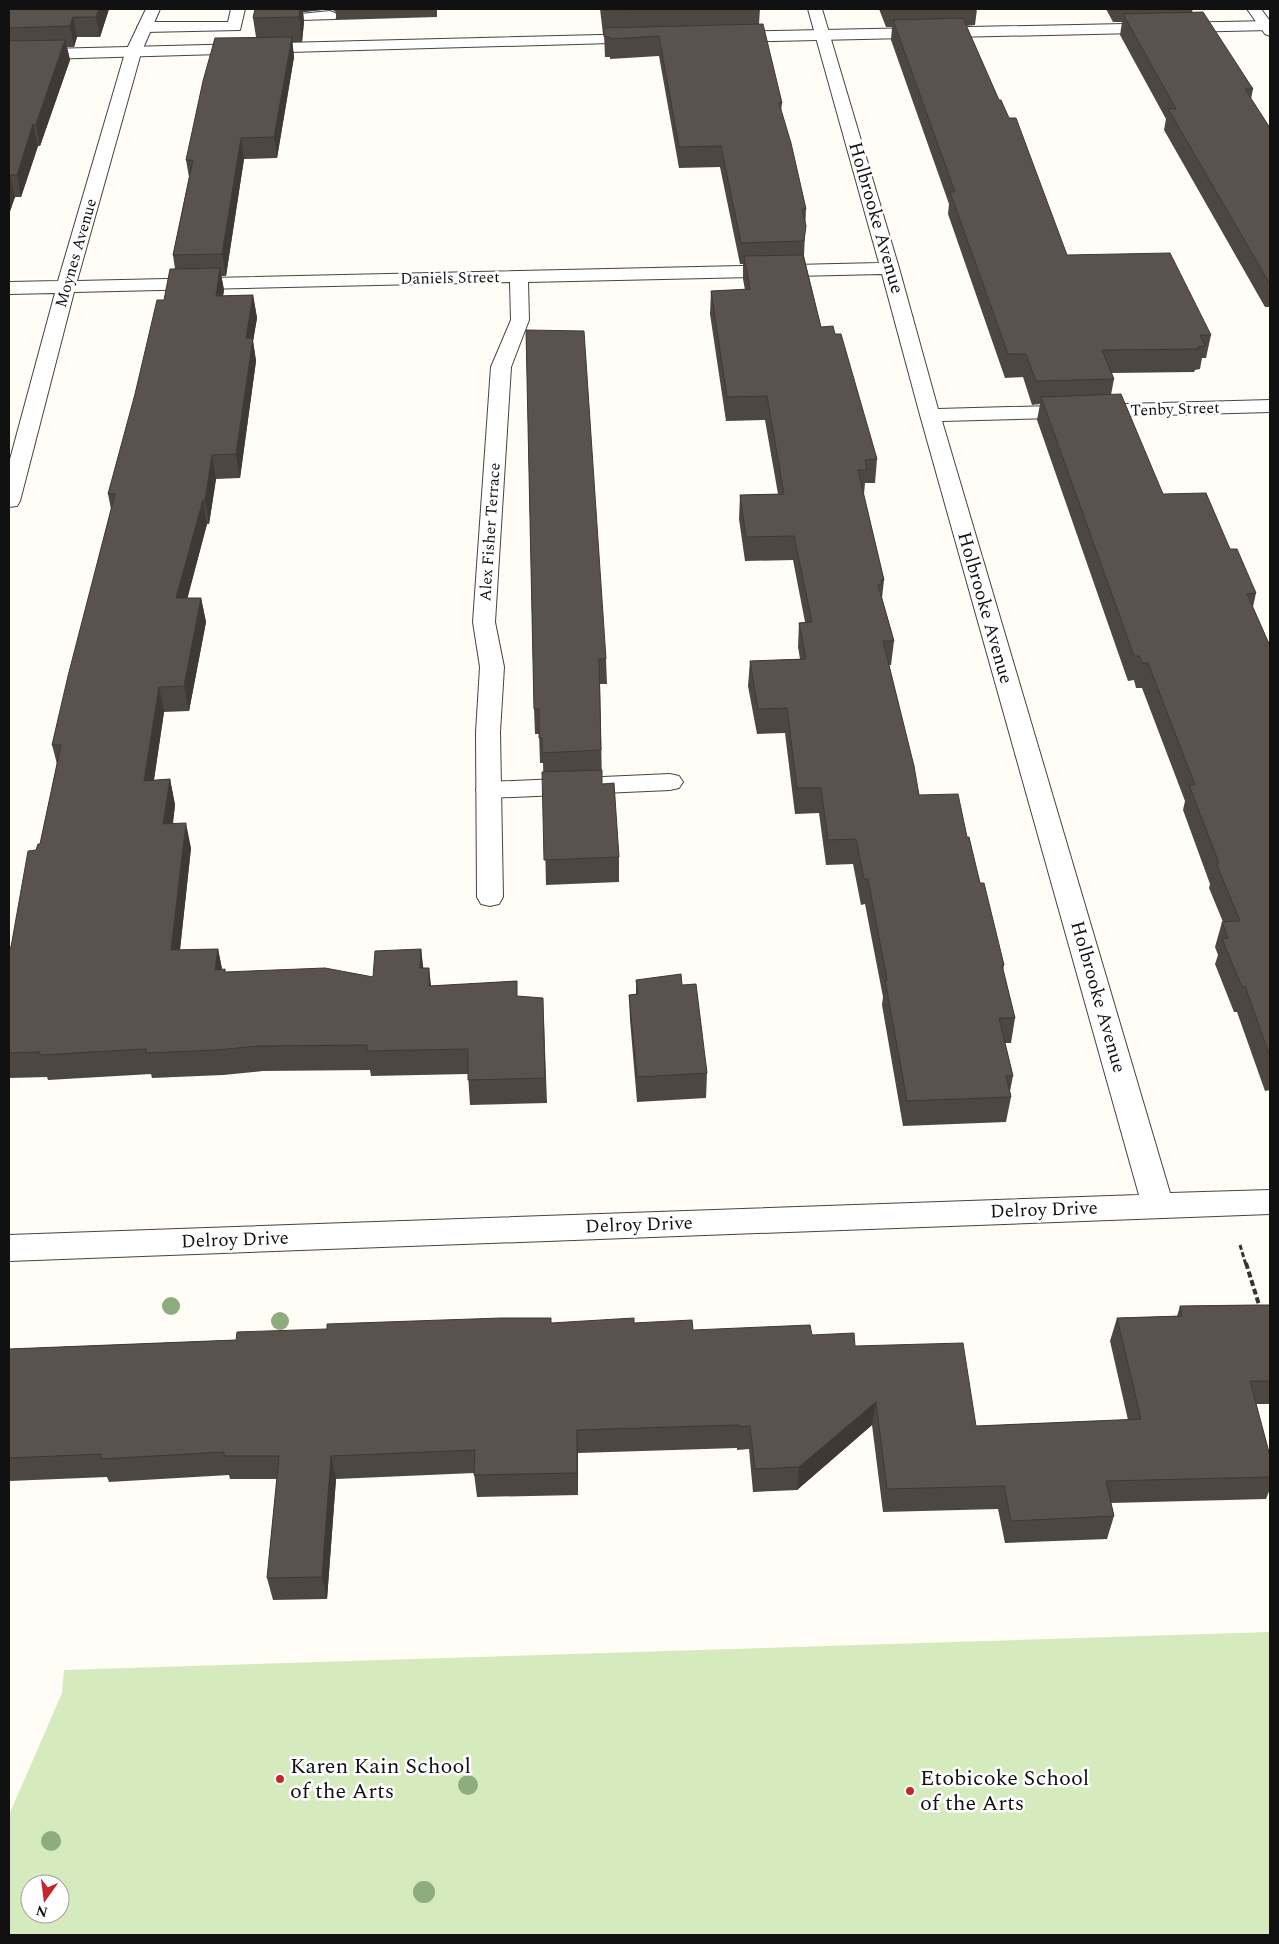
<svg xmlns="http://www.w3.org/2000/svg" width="1279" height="1944" font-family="Spectral,serif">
  <rect width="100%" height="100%" fill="#fffdf5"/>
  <path fill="#d5ebbd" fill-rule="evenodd" d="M1270 1632V1935H9V1815L62 1693 64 1670ZM30 1884H60V1914H30Z"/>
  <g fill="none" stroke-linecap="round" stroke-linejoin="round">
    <g stroke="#444" stroke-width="2">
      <path id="service" d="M231 9H245L240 30 145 32 140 30 137 27 140 24 145 22H228Z
        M330 11 335 13 338 16 335 19 300 20 297 17 300 14Z
        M1270 21V30L729 42 724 40 721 37 724 34 729 32Z
        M641 34 646 36 649 39 646 42 9 60V50Z
        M670 774 679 776 683 782 679 788 670 790 489 798 480 796 476 790 480 784 489 782Z"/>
    </g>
    <g stroke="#444" stroke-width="2">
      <path id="minor" d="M146 9H160L141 53 77 281 879 263 808 9H822L899 268 938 409 1270 400V412L942 421 1170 1193 1270 1190V1214L9 1261V1235L1139 1195 920 415 882 274 528 282 529 320 511 367 495 622 504 667 500 732 503 897 499 904 490 906 481 904 477 897 476 732 480 667 473 622 491 367 511 320 510 282 74 292 20 501 17 506 9 507V463L55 293 9 294V282L58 281 125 53Z
        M1247 9H1261L1270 21V36L1265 34Z"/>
    </g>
    <path stroke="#333" stroke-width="3" stroke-dasharray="5 2.5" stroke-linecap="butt" d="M1240 1245 1246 1265"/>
    <path stroke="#333" stroke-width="4" stroke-dasharray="6 3" stroke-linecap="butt" d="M1246 1263 1260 1308"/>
    <use href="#service" fill="#fff" fill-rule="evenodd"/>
    <use href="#minor" fill="#fff" fill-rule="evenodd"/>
  </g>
  <g fill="#8dad7f">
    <circle cx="171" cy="1306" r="9"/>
    <circle cx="280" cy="1321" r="9"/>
    <circle cx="468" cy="1785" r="10"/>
    <circle cx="51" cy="1841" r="10"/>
    <circle cx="424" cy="1892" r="11"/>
  </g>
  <path fill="#4d4742" d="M9 9H109L100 37H77L74 47H67L70 60 40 146H38L21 197H15L9 214Z
    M255 9H437V17L336 20V12L331 9 303 12 304 22 302 42H292L294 57 277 158 244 159 226 276H221L224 290 223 296 253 295 257 318 253 341 256 361 240 478 216 479 209 524H207L187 598H201L206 622 189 711 164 712 154 780 170 779 175 805 173 824 191 848 180 950 218 949 222 969 226 972 373 977 421 949 423 968 431 986 517 981V996L544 1023 547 1103 470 1105 468 1074 371 1076 370 1070 263 1071 223 1075 152 1078 151 1074 48 1080 47 1077 9 1078V947H11L36 850 40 844 57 764 52 745 111 509 108 494 164 300 175 269 173 255 189 177 186 160 256 37 253 18Z
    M600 9H760L759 24 782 103 781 111 806 209 804 256 821 327 835 334 877 459 875 483H865L864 494H863L884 580 882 598 894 641 891 665H889L919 795 967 837 1004 965 1003 971 1015 1018 1011 1043H1005L1013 1076 1010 1091 1011 1097 1006 1122 903 1126 882 1005 883 997 865 904 861 905 853 864 826 865 819 813 795 814 785 733 757 734 748 686 750 661 800 659 798 647 799 623 805 622 793 560 745 561 739 519 740 495 778 494 765 420 726 421 710 314 711 291 745 290 743 279V264H740L720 167 679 168 659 56 610 59V57H605L604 34H603Z
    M879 9H977L975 25 966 26 1067 255 1211 335 1206 358H1202L1200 369 1195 370 1194 372 1111 373 1114 379 1111 395 1163 494 1230 549 1256 593 1253 607 1270 646V1090L1265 1091 1237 1012H1234L1215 964 1218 955 1215 947 1222 922H1223L1209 888 1210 884 1183 810 1185 801 1142 688H1136L1134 680 1128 681 1037 420 1040 404 1032 405 1023 377 1005 378 948 214 949 204 891 40 892 27H886Z
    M1106 9H1193L1192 12 1253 89 1251 99 1270 128V307H1265L1164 130 1166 119 1120 35 1122 22H1113Z
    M526 330 606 659 607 684H600L602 784 619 857V882L546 885 543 763H540L539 734H535L534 709Z
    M636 980 682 985 707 1073 706 1098 637 1102 630 1020 629 995 636 994Z
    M1256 1305H1270V1404H1256L1270 1456V1489L1266 1499 1111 1503 1114 1516 1107 1539 1005 1543 998 1509 883 1512 872 1425 797 1490 753 1492 749 1449 737 1450V1448L578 1453V1495L477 1497 474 1473 336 1479 327 1599 273 1600 267 1578 277 1479H230L229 1475 109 1482 107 1477 9 1481V1349L236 1340 552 1323H634L693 1330 812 1335 855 1346 976 1426 1128 1420 1110 1341 1117 1318 1177 1316 1180 1306Z"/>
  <path fill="#3f3936" d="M99 9H109L100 37 96 17Z
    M294 9H331L303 12 304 22 302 42 299 17Z
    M73 17 77 37 74 47 70 26Z
    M292 37 294 57 277 158 274 137Z
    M65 40 70 60 40 146 36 124Z
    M33 124 38 146 21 197 17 175Z
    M241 138 244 159 226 276 222 254Z
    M10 175 15 197 9 214V179Z
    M220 268 224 290 219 319 216 296Z
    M253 295 257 318 253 341 256 361 240 478 236 454 246 338Z
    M212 455 216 479 209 524 205 500Z
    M203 500 207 524 181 623 176 598Z
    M201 598 206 622 189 711 184 686Z
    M159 687 164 712 150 806 144 781Z
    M170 779 175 805 169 849 163 824Z
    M186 823 191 848 177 976 171 950Z
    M218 949 223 974 215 970Z
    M421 949 424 974 420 968Z
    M429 968 432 993 429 986Z
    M876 1402 872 1425 797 1490 799 1467Z
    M577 1430 578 1453V1495L577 1473Z
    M331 1456 336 1479 327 1599 322 1577Z"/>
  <path fill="#5a524d" stroke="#3f3936" d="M9 9H99L96 17H73L70 26 9 28Z
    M255 9H300L299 17 253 18Z
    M602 9H667L602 10Z
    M1203 12 1253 89H1245L1270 128V284L1168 109H1176L1123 14Z
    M963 18 999 100H1001L1009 118H1016L1067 255 1170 253 1211 335H1200L1205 346 1198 347 1199 349 1102 350 1114 379 1036 381 1026 354H1008L950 192H955L893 20Z
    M763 24 782 103H779L791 143 806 209H802L806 226 804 241 741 243 721 146 679 147 659 36 610 39V37H604V28Z
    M292 37 274 137 241 138 222 254 173 255 193 160H186L203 81 215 38Z
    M65 40 36 124H33L17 175H10L9 179V41Z
    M803 255 821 327 833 326 835 334H841L877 459 865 460 867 470H858L884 580H881L882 584 878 585 894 641H883L914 766 919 795 958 794 967 837H969L980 883H984L1004 965H1002L1015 1018H999L1013 1076H1006L1011 1097 907 1101 885 980H887L868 879H864L856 839 828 840 821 788H797L787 708 758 709 750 661 806 659 799 623 812 622 794 536 746 537 740 495 784 494 767 396 727 397 711 291 750 289 744 256Z
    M220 268 216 296 253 295 246 338H253L236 454 212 455 205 500H203L176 598H201L184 686 159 687 144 781 170 779 163 824 186 823 171 950 218 949 215 970 225 969V972L325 968 373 977 375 951 421 949 420 968H429V986L517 981V996L543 998 545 1078 468 1080V1049L367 1051V1045L258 1046 217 1050 146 1053V1049L40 1055V1052L9 1053V947H11L28 851 36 850 38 844H40L61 745H52L68 676 115 494H108L135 394 157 300H164L170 269Z
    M526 330 584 331 606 659H599L601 750 542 753V738H539V709H534Z
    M1121 394 1163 494 1206 493 1230 549H1237L1256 593 1247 594 1270 646V1057L1245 986 1242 987 1222 939 1228 938 1222 922 1240 921 1216 863H1219L1189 785H1195L1148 663H1142L1139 656H1134L1041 397Z
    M602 770V784L614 783 619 857 544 860 542 772Z
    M681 974 682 985 696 984 707 1073 637 1077 629 995 638 994 636 980Z
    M1256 1305H1270V1381H1250L1270 1456V1477L1106 1481 1114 1516 1011 1521 1004 1486 887 1489 876 1402 799 1467 755 1469 750 1426 739 1427V1425L577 1430V1473L474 1475 475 1450 331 1456 322 1577 267 1578 279 1456H224V1452L101 1459V1454L9 1458V1349L236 1340 237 1332 327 1329V1324L501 1318H551V1323L634 1318V1323L692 1320 693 1330 810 1325 812 1335 854 1333 855 1346 963 1343 976 1426 1141 1419 1117 1318 1182 1316 1180 1306Z"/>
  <g fill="#c4262e" stroke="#fff" stroke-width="2">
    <circle cx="280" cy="1779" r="5"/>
    <circle cx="910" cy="1791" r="5"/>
  </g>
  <g text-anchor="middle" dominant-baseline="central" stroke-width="5" stroke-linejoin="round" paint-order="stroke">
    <g font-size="16" fill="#111" stroke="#fff">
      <text transform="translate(76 253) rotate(-74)">Moynes Avenue</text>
      <text transform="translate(450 278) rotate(-1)">Daniels Street</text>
      <text transform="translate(1175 409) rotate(-2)">Tenby Street</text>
      <text transform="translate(490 532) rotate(-86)">Alex Fisher Terrace</text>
    </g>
    <g font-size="19" fill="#111" stroke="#fff">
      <text transform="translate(876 218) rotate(74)">Holbrooke Avenue</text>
      <text transform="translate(985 608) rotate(74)">Holbrooke Avenue</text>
      <text transform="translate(1098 997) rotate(74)">Holbrooke Avenue</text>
      <text transform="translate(1044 1210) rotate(-2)">Delroy Drive</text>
      <text transform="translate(639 1225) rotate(-2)">Delroy Drive</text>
      <text transform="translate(235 1240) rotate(-2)">Delroy Drive</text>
    </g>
    <g font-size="22" fill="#111" stroke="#fff" text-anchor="start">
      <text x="290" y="1766">Karen Kain School<tspan x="290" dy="25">of the Arts</tspan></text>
      <text x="920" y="1778">Etobicoke School<tspan x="920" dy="25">of the Arts</tspan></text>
    </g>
  </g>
  <rect width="1279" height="1944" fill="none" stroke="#111111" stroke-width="20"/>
  <g transform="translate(45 1899) rotate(194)"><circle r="24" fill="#ffffff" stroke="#a0a0a0"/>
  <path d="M0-4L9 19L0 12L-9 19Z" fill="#c4262e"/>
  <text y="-8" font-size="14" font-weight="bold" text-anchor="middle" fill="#111111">N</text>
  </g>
</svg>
